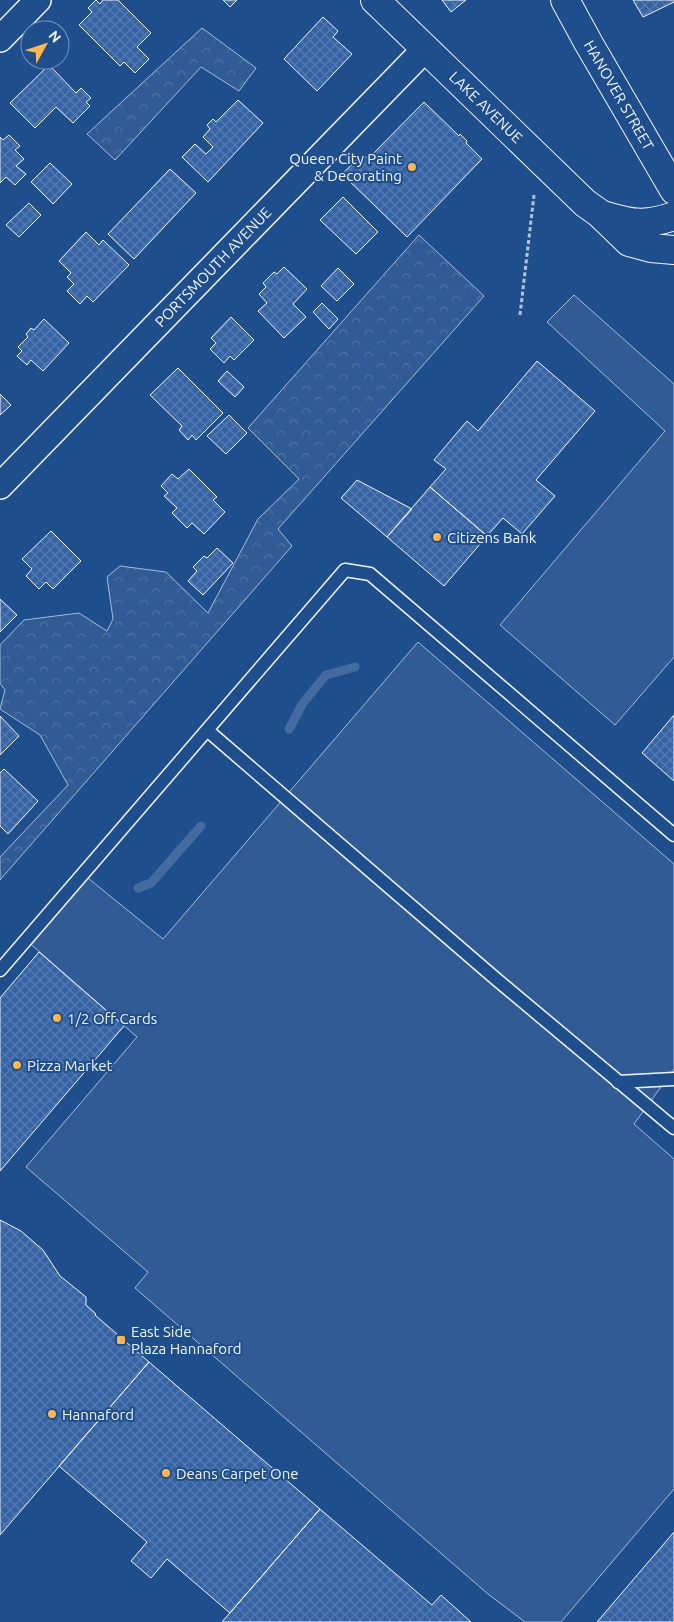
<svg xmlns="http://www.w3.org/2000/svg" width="674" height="1622" font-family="Ubuntu,sans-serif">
  <defs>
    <pattern id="forest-crowns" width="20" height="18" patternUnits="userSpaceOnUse" patternTransform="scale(1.25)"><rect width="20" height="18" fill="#305b95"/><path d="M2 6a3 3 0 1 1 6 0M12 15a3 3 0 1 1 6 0" fill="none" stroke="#4e73a5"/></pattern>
    <pattern id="building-cross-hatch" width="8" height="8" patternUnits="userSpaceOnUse" patternTransform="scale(1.25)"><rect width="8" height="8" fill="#3563a3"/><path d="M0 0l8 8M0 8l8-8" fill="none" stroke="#537ab1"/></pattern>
  </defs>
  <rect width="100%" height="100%" fill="#1f4e8c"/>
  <path fill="#305b95" stroke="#a8bbd7" d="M574 295 674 384V657L615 725 500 625 665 431 547 322Z
    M418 642 674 864V1069L634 1124 674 1159V1489L561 1622H525L488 1594 135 1288 148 1272 26 1167 137 1037 26 940 83 874 163 939Z"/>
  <path fill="url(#forest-crowns)" stroke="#a8bbd7" d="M202 28 256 68 239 91 201 67 115 160 87 134Z
    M419 235 484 296 278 529 292 546 0 880V857L68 785 40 735 0 709 5 690 0 683V645L24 620 79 613 107 631 113 619 107 577 120 566 166 572 208 613 258 519 299 479 248 428Z"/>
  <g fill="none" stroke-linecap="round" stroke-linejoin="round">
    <path stroke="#446ba0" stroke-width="9" d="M289 729 303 703 326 675 355 667
      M138 888 151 883 201 826"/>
  </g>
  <path fill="url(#building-cross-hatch)" stroke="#f2f6ff" d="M96 0 100 4 103 0H118L151 33 137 47 149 59 135 73 124 62 120 66 79 25 92 12 88 8Z
    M223 0H237L230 7Z
    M442 0H466L451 12Z
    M633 0H674V2L643 17Z
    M323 17 338 31 333 37 352 54 317 91 284 59Z
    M49 65 76 93 81 88 91 98 86 102 90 106 73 123 56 107 35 128 10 103Z
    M238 100 263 123 208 182 182 157 195 144 206 154 213 147 203 137 210 129 207 125 213 119 216 122Z
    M424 102 459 136 460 134 467 141 466 143 482 159 407 237 342 174 363 154 368 159Z
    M9 135 20 146 15 150 24 159 16 166 26 174 15 185 6 177 0 183V137L3 140Z
    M50 163 72 184 53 204 31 182Z
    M170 169 196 193 134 259 108 234Z
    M343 197 378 232 356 254 320 220Z
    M29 203 41 215 19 237 6 225Z
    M86 232 99 245 103 240 129 265 93 302 87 296 80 304 67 291 74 284 67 277 71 273 59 261Z
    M284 267 307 289 293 304 306 317 284 338 258 311 267 303 259 294 266 287 263 283 274 272 277 274Z
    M338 268 354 284 337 301 321 286Z
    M322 303 338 319 329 329 313 312Z
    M231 317 254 340 234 360 230 356 224 363 210 349 216 343 211 338Z
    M44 319 69 343 43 371 31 360 27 365 17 356 22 351 18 347 28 337 26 334 31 328 34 330Z
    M537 361 595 411 536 480 555 496 522 534 503 518 487 536 430 487 446 469 434 460 467 421 478 431Z
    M178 368 223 413 196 440 192 435 188 440 179 430 182 426 150 395Z
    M227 371 244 387 235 397 218 381Z
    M0 394 11 405 0 415Z
    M229 415 247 433 226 454 207 436Z
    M189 469 217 497 213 500 225 512 204 534 192 523 187 528 172 513 177 508 164 496 168 493 161 486 172 474 178 479Z
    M357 480 412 509 387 537 341 498Z
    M430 487 487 536 444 586 387 537Z
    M51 531 81 561 53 589 46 582 39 589 26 576 32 569 22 559Z
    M217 548 233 563 203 595 188 581 197 571 193 567 204 556 207 558Z
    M0 599 17 615 0 632Z
    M674 715V781L642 753Z
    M0 716 19 736 0 755Z
    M4 769 38 801 8 834 0 826V773Z
    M39 952 124 1026 0 1171V998Z
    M0 1220 21 1231 43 1250 60 1276 86 1297V1305L96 1314 95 1315 149 1362 0 1535Z
    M149 1362 320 1509 230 1613 167 1559 151 1578 131 1561 147 1542 59 1466Z
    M320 1509 432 1605 441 1595 471 1622H222Z
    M674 1532V1622H597Z"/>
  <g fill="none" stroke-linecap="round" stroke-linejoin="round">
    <g stroke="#f2f6ff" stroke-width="15">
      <path id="lane" d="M207 730 496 979 674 1128
        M0 970 345 570 370 574 674 835
        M618 1082 674 1079"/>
    </g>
    <g stroke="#f2f6ff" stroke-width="28">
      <path id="street" d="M0 39 38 0
        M0 486 426 48"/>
    </g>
    <g stroke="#f2f6ff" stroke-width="30">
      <path id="secondary" d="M375 0 585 203 599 213 629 242 651 248 674 250
        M565 0 589 44 674 190
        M600 214C629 223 644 227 674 216"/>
    </g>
    <path stroke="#b3c4dc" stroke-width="3" stroke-dasharray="4 2.5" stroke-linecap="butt" d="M520 315 534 195"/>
    <use href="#lane" stroke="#1f4e8c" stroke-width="12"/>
    <use href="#street" stroke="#1f4e8c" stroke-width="25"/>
    <use href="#secondary" stroke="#1f4e8c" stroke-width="28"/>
  </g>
  <g fill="#ffb74d" stroke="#1f4e8c" stroke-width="2">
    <circle cx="412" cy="167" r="5"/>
    <circle cx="437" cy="537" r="5"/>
    <circle cx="57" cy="1018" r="5"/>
    <circle cx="17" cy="1065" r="5"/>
    <rect x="116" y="1335" width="10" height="10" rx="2.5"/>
    <circle cx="52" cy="1414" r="5"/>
    <circle cx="166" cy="1473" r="5"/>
  </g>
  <g text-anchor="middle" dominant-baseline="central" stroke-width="4" stroke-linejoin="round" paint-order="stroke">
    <g font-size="15" fill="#f2f6ff" stroke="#1f4e8c">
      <text transform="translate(619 95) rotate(60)">HANOVER STREET</text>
      <text transform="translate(486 107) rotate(44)">LAKE AVENUE</text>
      <text transform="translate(213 267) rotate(-46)">PORTSMOUTH AVENUE</text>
    </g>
    <g font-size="15" fill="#f2f6ff" stroke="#1f4e8c" text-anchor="start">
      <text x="402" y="158" text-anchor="end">Queen City Paint<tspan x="402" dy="17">&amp; Decorating</tspan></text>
      <text x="447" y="537">Citizens Bank</text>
      <text x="67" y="1018">1/2 Off Cards</text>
      <text x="27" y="1065">Pizza Market</text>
      <text x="131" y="1331">East Side<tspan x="131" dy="17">Plaza Hannaford</tspan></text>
      <text x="62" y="1414">Hannaford</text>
      <text x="176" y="1473">Deans Carpet One</text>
    </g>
  </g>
  <g transform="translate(45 45) rotate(50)"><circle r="24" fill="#1f4e8c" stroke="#7391ba"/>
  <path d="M0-4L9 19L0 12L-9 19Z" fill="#ffb74d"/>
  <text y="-8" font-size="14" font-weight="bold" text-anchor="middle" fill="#f2f6ff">N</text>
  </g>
</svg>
